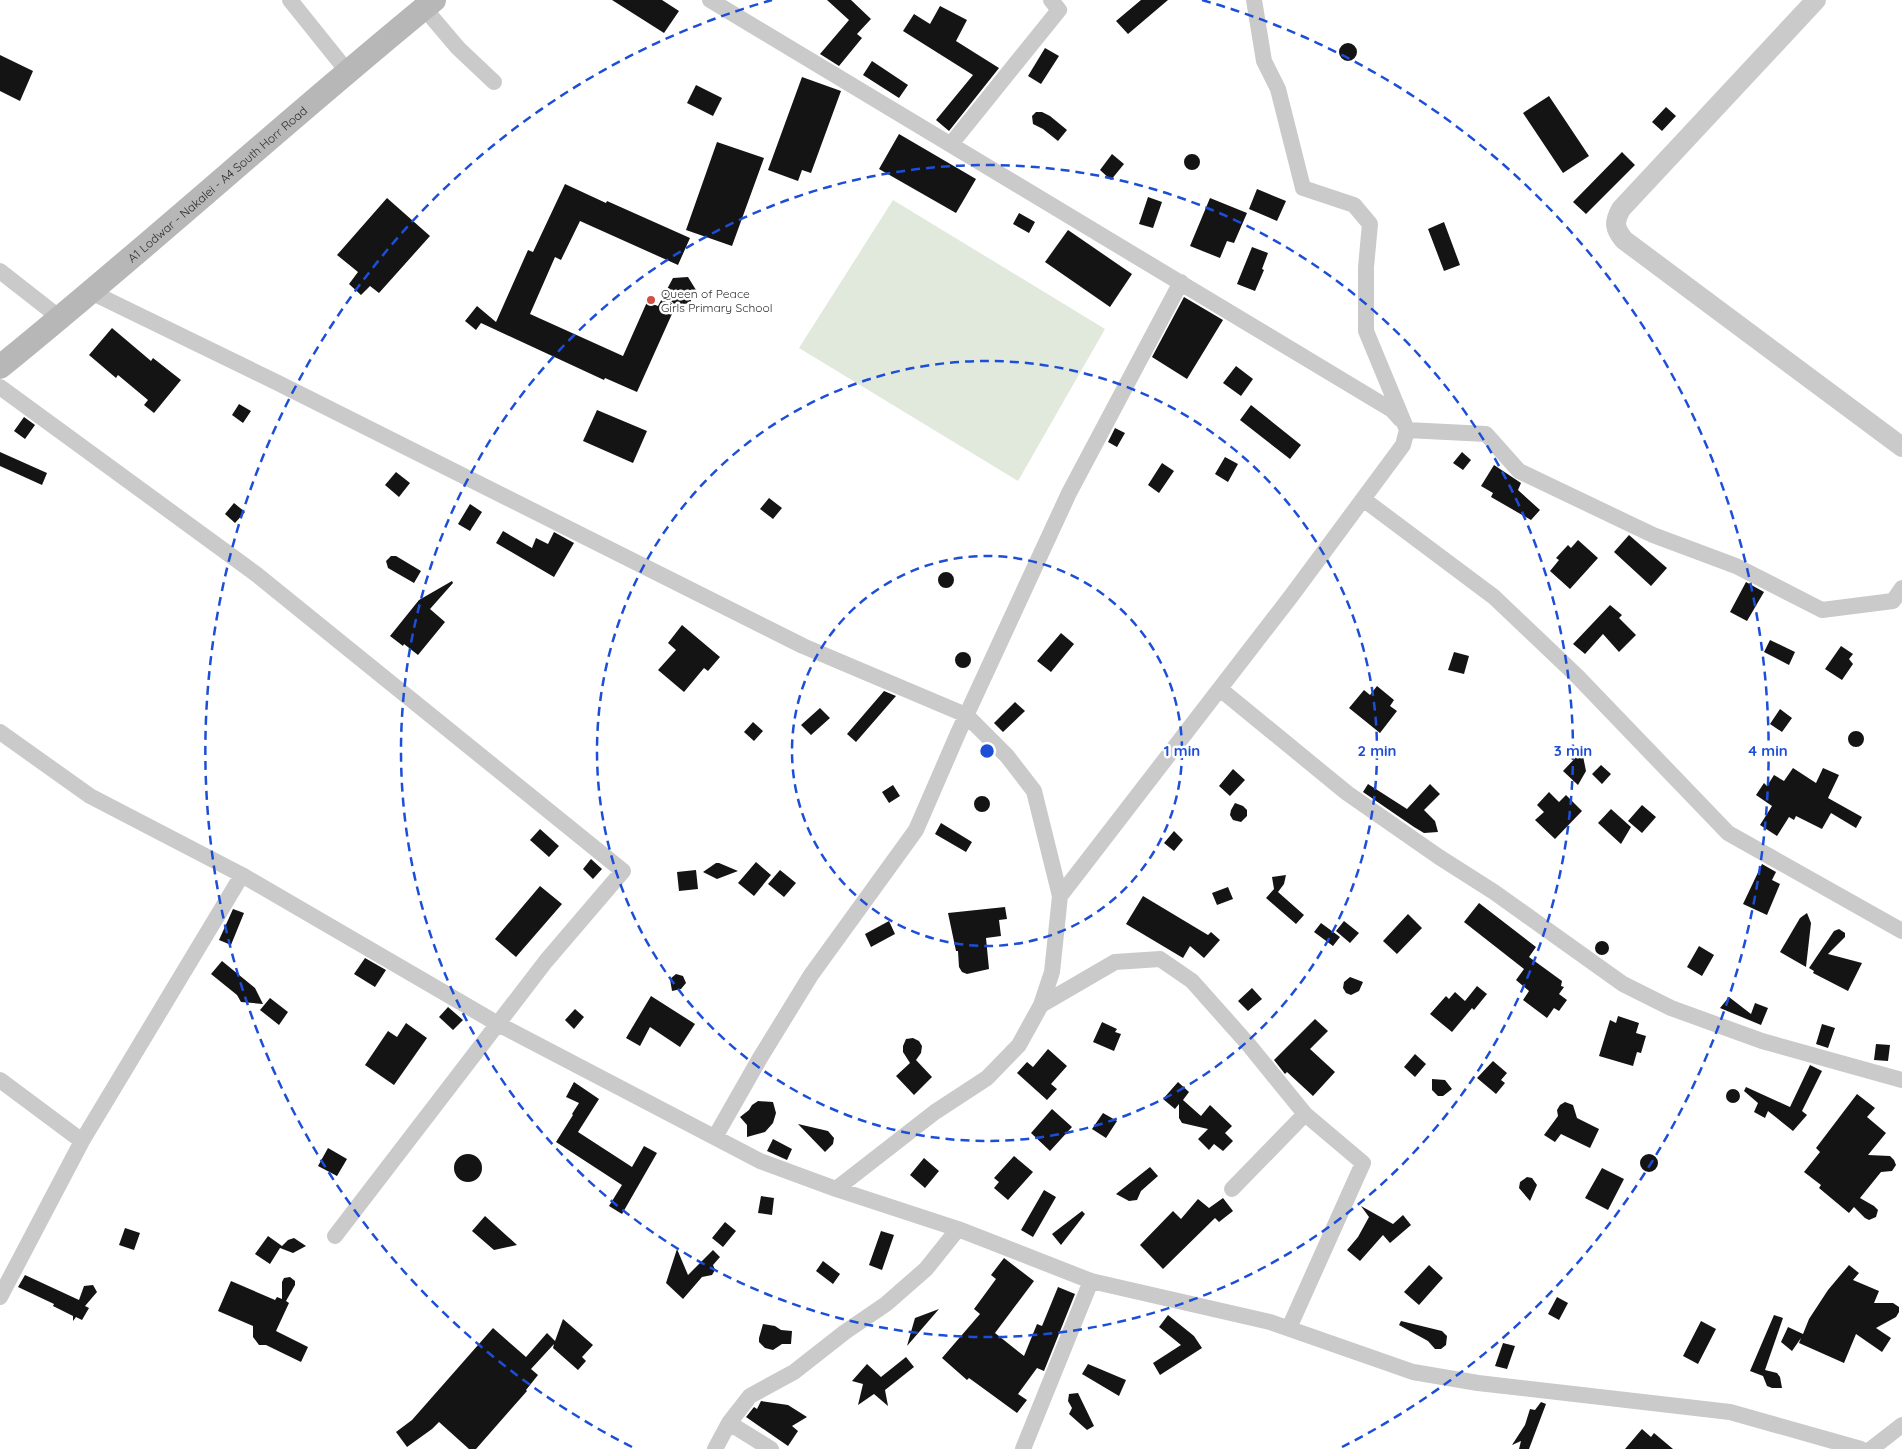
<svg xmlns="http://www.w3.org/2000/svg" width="1902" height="1449" font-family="Quicksand,sans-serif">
  <rect width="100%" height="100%" fill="#fff"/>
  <path fill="#e1e9dd" d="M893 200 1105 329 1018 481 799 348Z"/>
  <path fill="#141414" d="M612 0H662L679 11 664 33Z
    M827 0H851L871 19 857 34 862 38 839 66 820 54 849 20Z
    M1141 0H1168L1128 34 1116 21Z
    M940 6 967 20 956 41 999 68 949 131 936 120 973 75 903 31 914 14 930 24Z
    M1339 52a9 9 0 1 1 18 0a9 9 0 1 1-18 0Z
    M1045 48 1059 56 1041 84 1028 76Z
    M0 55 33 71 20 101 0 91Z
    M872 61 908 85 899 98 863 75Z
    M802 77 841 91 811 173 802 170 798 181 768 170Z
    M696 85 722 98 713 116 687 103Z
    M1549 96 1589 156 1563 173 1523 113Z
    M1666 107 1676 116 1662 131 1652 122Z
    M1036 112H1042L1050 116 1067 130 1058 141 1043 129 1033 124 1032 116Z
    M899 134 976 179 956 213 879 169Z
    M717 142 764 158 732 246 686 230Z
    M1622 152 1635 165 1586 214 1573 202Z
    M1184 162a8 8 0 1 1 16 0a8 8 0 1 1-16 0Z
    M1112 154 1124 164 1111 180 1100 170Z
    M565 184 606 203 607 201 690 238 678 265 580 221 561 260 555 257 530 314 623 356 647 302 658 306 673 278 688 277 696 290 690 303 676 305 637 392 605 378 604 380 481 323 476 330 465 321 477 306 496 322 528 250 533 252Z
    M1257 189 1286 201 1277 221 1249 209Z
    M1148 197 1162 202 1153 228 1139 224Z
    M387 198 430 236 379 293 370 286 361 295 349 284 358 272 337 255Z
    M1210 198 1247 213 1234 243 1227 241 1220 258 1190 246Z
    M1019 213 1035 222 1029 233 1013 224Z
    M1444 222 1460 265 1444 271 1428 229Z
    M1068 230 1132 274 1110 307 1045 262Z
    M1252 247 1268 253 1262 269 1264 270 1255 291 1237 284Z
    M1184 297 1223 320 1187 379 1152 357Z
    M112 328 151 361 153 358 181 380 154 413 144 405 148 400 118 375 116 378 89 355Z
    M1236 366 1253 379 1241 396 1223 383Z
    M239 404 251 411 243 423 232 415Z
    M1251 405 1301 445 1290 459 1240 420Z
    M597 410 647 431 633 463 583 441Z
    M24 417 35 425 25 439 14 431Z
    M1115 428 1125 433 1117 447 1108 442Z
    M0 452 47 473 42 485 0 466Z
    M1462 452 1471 460 1463 470 1453 463Z
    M1225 457 1238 464 1228 482 1215 474Z
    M1162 463 1174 471 1159 493 1148 485Z
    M1494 465 1521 483 1518 490 1540 510 1531 520 1491 497 1493 493 1481 486Z
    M396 472 410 483 399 497 385 485Z
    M769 498 782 508 773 519 760 509Z
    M234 503 245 512 235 523 225 514Z
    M470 504 482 512 470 531 458 524Z
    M503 531 532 548 536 538 548 544 554 532 574 543 554 577 496 543Z
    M1629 535 1667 568 1651 586 1614 552Z
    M1578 540 1598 558 1570 589 1550 571 1559 560 1556 558 1568 545 1571 548Z
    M391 556H396L421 571 414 583 388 568 386 561Z
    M938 580a8 8 0 1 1 16 0a8 8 0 1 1-16 0Z
    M452 581 453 583 430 609 445 622 418 655 404 644 403 646 390 636 419 600Z
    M1746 582 1764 592 1747 621 1730 612Z
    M1610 605 1622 615 1619 618 1636 635 1619 652 1603 634 1585 654 1573 644Z
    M682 625 720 657 708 671 704 668 684 692 658 670 676 650 668 643Z
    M1061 633 1074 644 1051 672 1037 661Z
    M1770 640 1795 652 1789 665 1764 652Z
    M1841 646 1853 654 1849 659 1853 664 1842 680 1825 669Z
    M955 660a8 8 0 1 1 16 0a8 8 0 1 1-16 0Z
    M1454 652 1469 656 1464 674 1448 670Z
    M1377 686 1394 700 1390 706 1397 711 1380 733 1349 708 1364 690 1370 695Z
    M884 691 896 696 856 742 847 734Z
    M1015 702 1025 711 1003 732 994 723Z
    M820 708 830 718 811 735 801 725Z
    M1780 709 1792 718 1782 732 1770 724Z
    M753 722 763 731 754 741 744 732Z
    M1848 739a8 8 0 1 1 16 0a8 8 0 1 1-16 0Z
    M1582 751 1586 771 1578 785 1563 771Z
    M1601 765 1611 774 1602 784 1592 774Z
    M1793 768 1816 783 1823 768 1839 775 1828 798 1862 817 1856 828 1831 813 1822 829 1796 816 1794 820 1789 817 1777 836 1760 825 1772 806 1756 795 1764 783 1767 786 1774 775 1784 781Z
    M1233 769 1245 780 1230 796 1219 786Z
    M1368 784 1407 809 1430 784 1440 794 1424 810 1435 821 1438 832 1424 833 1414 827 1363 792Z
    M893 785 900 796 889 803 882 792Z
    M1549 792 1559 802 1566 795 1582 811 1555 839 1535 820 1544 812 1537 805Z
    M974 804a8 8 0 1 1 16 0a8 8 0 1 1-16 0Z
    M1235 803 1243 806 1247 810V816L1241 822 1233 820 1230 815 1231 810Z
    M1642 805 1656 817 1642 833 1628 821Z
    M1611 809 1631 827 1621 844 1598 823Z
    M941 823 972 842 966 852 935 834Z
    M540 829 559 846 549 857 530 840Z
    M1174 831 1183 840 1174 851 1164 843Z
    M591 859 602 869 593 879 583 869Z
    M756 862 771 875 754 896 738 883Z
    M716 863H719L738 871 717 879 703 872Z
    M1762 864 1776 872 1772 880 1780 884 1767 915 1743 904Z
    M696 870 698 889 679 891 677 872Z
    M780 870 796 883 784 897 768 884Z
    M1286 875 1284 884 1278 892 1304 915 1296 924 1266 898 1274 889 1272 877Z
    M540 886 562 904 516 957 495 939Z
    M1228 887 1233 899 1217 905 1212 893Z
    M1143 896 1208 935 1211 932 1220 940 1204 958 1190 946 1183 958 1126 924Z
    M1479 903 1536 947 1529 957 1562 981 1561 986 1564 987 1559 994 1567 1000 1559 1011 1554 1008 1547 1018 1523 1000 1529 991 1516 980 1524 969 1464 922Z
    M1005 907 1007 919 999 920 1001 936 986 938 989 969 967 974 962 972 959 967 958 951H956L948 913Z
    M233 909 244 913 231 945 219 940Z
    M1807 913 1811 923 1806 967 1780 952 1800 918Z
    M1408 914 1422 928 1397 954 1383 941Z
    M889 921 895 934 871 947 865 934Z
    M1344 921 1359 933 1350 943 1336 931Z
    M1321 923 1340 937 1333 946 1314 932Z
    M1839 929 1845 933V937L1828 954 1862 963 1848 991 1813 973 1814 971 1809 968 1834 931Z
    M1595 948a7 7 0 1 1 14 0a7 7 0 1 1-14 0Z
    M1699 946 1714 955 1702 976 1687 967Z
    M365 958 386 970 375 987 354 974Z
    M222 961 255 988 263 1004 241 1002 237 995 211 974Z
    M676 974 683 976 686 983 681 989 672 991 670 979Z
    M1350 977 1363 982 1359 991 1351 995 1346 993 1343 988 1344 982Z
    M1477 986 1487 994 1474 1010 1472 1008 1452 1032 1430 1014 1446 996 1449 999 1455 992 1465 1001Z
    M1252 988 1262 999 1248 1011 1238 1001Z
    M651 996 695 1024 680 1047 650 1027 640 1046 626 1038Z
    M1729 997 1751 1014 1755 1003 1768 1008 1761 1025 1720 1008Z
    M270 998 288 1012 279 1025 260 1010Z
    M448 1007 463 1020 453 1030 439 1017Z
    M575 1009 584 1017 574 1029 565 1020Z
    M1618 1016 1639 1023 1636 1033 1646 1036 1641 1053 1637 1052 1633 1066 1599 1056 1610 1020 1616 1023Z
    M1315 1019 1328 1031 1310 1049 1335 1072 1313 1096 1287 1072 1285 1074 1274 1060Z
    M1102 1022 1117 1029 1115 1032 1121 1034 1114 1051 1093 1042Z
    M406 1023 427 1038 394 1085 365 1065 388 1031 397 1037Z
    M1822 1024 1835 1028 1828 1048 1816 1044Z
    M913 1038 919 1041 922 1046 921 1053 916 1060 932 1077 914 1095 896 1076 910 1063 903 1052V1046L906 1039Z
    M1876 1044 1890 1045 1888 1061 1874 1060Z
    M1048 1049 1067 1066 1051 1084 1057 1089 1047 1100 1017 1073 1027 1062 1033 1067Z
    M1415 1054 1426 1064 1415 1077 1404 1067Z
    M1493 1061 1507 1073 1501 1080 1505 1083 1496 1094 1477 1078Z
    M1810 1065 1822 1071 1802 1111 1807 1115 1793 1131 1768 1111 1765 1118 1754 1112 1758 1103 1744 1091 1746 1087 1790 1107Z
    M1432 1079 1445 1080 1452 1089 1443 1096H1438L1432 1090Z
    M574 1082 599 1099 578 1132 632 1167 644 1146 657 1153 622 1214 609 1206 622 1185 556 1142 573 1115 572 1114 579 1103 566 1097Z
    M1178 1082 1189 1092 1183 1100 1201 1116 1210 1105 1232 1126 1225 1133 1233 1141 1223 1151 1214 1144 1209 1150 1198 1139 1208 1129 1182 1123 1179 1118V1104L1175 1109 1163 1099Z
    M1726 1096a7 7 0 1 1 14 0a7 7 0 1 1-14 0Z
    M1857 1094 1875 1108 1867 1117 1886 1133 1868 1155 1890 1156 1894 1160 1896 1165 1892 1171 1881 1172 1860 1198 1874 1206 1878 1210 1876 1217 1869 1220 1865 1218 1854 1207 1849 1213 1819 1188 1821 1185 1804 1172 1820 1152 1816 1148Z
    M758 1101 773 1102 776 1113 773 1123 765 1132 747 1137V1125L740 1117 749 1110 752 1105Z
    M1565 1102 1573 1105 1577 1118 1599 1129 1590 1148 1561 1134 1555 1142 1544 1135 1558 1116 1557 1110 1560 1105Z
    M1052 1109 1072 1127 1050 1151 1031 1133Z
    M1103 1113 1117 1121 1106 1138 1092 1129Z
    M798 1124 828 1131 834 1138 833 1144 825 1152Z
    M773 1139 792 1149 787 1160 767 1151Z
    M328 1148 347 1159 337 1176 318 1166Z
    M454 1168a14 14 0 1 1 28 0a14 14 0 1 1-28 0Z
    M1640 1163a9 9 0 1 1 18 0a9 9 0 1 1-18 0Z
    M1014 1156 1033 1172 1008 1200 994 1188 999 1182 994 1178Z
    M924 1158 939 1171 925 1188 910 1175Z
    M1150 1167 1158 1176 1141 1191 1137 1200 1129 1201 1116 1194Z
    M1602 1168 1624 1179 1608 1210 1585 1198Z
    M1527 1177 1532 1178 1537 1185 1530 1201 1519 1188 1520 1182Z
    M1044 1190 1056 1197 1033 1237 1021 1230Z
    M761 1196 774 1198 772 1215 758 1213Z
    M1223 1198 1233 1211 1219 1222 1215 1218 1163 1269 1140 1245 1173 1211 1181 1219 1198 1199 1209 1208Z
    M1361 1206 1393 1224 1403 1215 1411 1225 1390 1243 1383 1235 1360 1261 1347 1250 1358 1237 1369 1217Z
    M1082 1211 1085 1214 1061 1245 1052 1234Z
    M485 1216 517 1245 494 1250 472 1231Z
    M725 1222 736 1231 723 1247 712 1238Z
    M125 1228 140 1233 134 1250 119 1245Z
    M881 1231 894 1235 882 1270 869 1265Z
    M268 1236 282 1246 288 1240 294 1238 306 1246 293 1253 280 1248 270 1264 255 1254Z
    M677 1249 688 1275 713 1250 720 1257 713 1265 715 1270 712 1275 702 1277 683 1299 666 1283Z
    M1004 1258 1034 1281 995 1333 1024 1356 1037 1324 1042 1326 1058 1287 1075 1294 1044 1371 1037 1368 1018 1394 1027 1400 1017 1413 969 1378 967 1380 942 1358 980 1314 974 1309 996 1279 991 1275Z
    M823 1261 840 1274 833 1284 816 1271Z
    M1429 1265 1443 1278 1419 1305 1404 1292Z
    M1849 1265 1859 1273 1853 1280 1879 1291 1874 1303H1893L1899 1307V1312L1896 1317 1876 1328 1891 1338 1882 1352 1856 1334 1844 1363 1799 1343 1801 1338 1792 1351 1781 1342 1788 1327 1803 1334 1809 1319 1828 1290Z
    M25 1275 79 1300 84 1286 93 1285 97 1292 85 1306 89 1308 82 1320 76 1317 73 1321V1316L53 1306 54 1304 18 1287Z
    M290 1277 295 1281V1285L286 1301 289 1303 276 1331 308 1347 301 1362 266 1345H259L253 1337V1326L218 1311 231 1281 275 1300 277 1297 282 1299V1282L284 1278Z
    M1557 1297 1568 1303 1559 1320 1548 1314Z
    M939 1309 907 1346 915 1318Z
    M1168 1315 1194 1336 1202 1348 1160 1375 1153 1363 1181 1345 1159 1327Z
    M1774 1315 1783 1318 1765 1370 1777 1373 1780 1377 1782 1388H1772L1767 1386 1763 1376 1750 1371Z
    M563 1319 593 1345 582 1357 586 1361 578 1370 553 1348 554 1344 531 1369 538 1375 526 1390 527 1391 476 1449H469L439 1422 432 1429 407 1447 396 1432 412 1420 493 1328 526 1357 547 1333 555 1341Z
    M1401 1321 1442 1331 1447 1336 1446 1345 1441 1349H1435L1428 1341 1399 1325Z
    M1701 1321 1716 1329 1698 1364 1683 1356Z
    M763 1324 775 1326 781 1330 792 1331 791 1344H782L773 1350 765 1348 759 1342V1338Z
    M1503 1343 1515 1346 1507 1369 1495 1366Z
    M906 1357 914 1367 885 1390 888 1406 874 1394 858 1405 863 1384 852 1381 867 1364 881 1377Z
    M1088 1364 1126 1380 1119 1396 1082 1374Z
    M1078 1393 1094 1426 1087 1430 1069 1414 1072 1408 1068 1401 1069 1394Z
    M761 1401 788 1405 807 1417 792 1426 798 1431 788 1446 746 1417 754 1407 757 1409Z
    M1541 1402 1546 1404 1529 1449H1519L1521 1441 1512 1445 1525 1425 1530 1409 1535 1410Z
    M1642 1429 1651 1437 1654 1433 1673 1449H1625Z"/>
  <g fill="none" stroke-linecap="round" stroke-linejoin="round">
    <path stroke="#cacaca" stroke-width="16" d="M290 0 347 71
      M710 0 1392 410 1400 419
      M424 8 458 48 494 82
      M951 144 1059 10 1051 0
      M0 271 60 318
      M91 292 276 382 803 646 966 715 1007 756 1034 791 1060 896 1052 972 1041 1005 1019 1045 987 1078 935 1112 836 1189
      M0 387 256 574 623 871 546 961 335 1236
      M1407 430 1486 434 1519 471 1653 535 1736 566 1822 610 1893 601 1902 588
      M1363 499 1494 597 1577 676 1728 833 1902 931
      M1220 689 1347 793 1439 857 1494 892 1623 984 1671 1008 1762 1041 1902 1080
      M0 732 90 796 242 875 498 1024 760 1161 836 1189 958 1229 1091 1281 1270 1322 1413 1372 1478 1383 1730 1412 1861 1449
      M1060 896 1292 595 1403 445 1407 430 1366 331V267L1370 224 1354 205 1303 188 1278 89 1264 61 1254 0
      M1041 1005 1115 962 1160 959 1192 981 1248 1044 1305 1114 1232 1189
      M0 1080 82 1141
      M715 1137 760 1058 811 975 916 830 959 731 1069 493 1181 282
      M0 1297 82 1141 242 875
      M1289 1328 1363 1163 1305 1114
      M729 1423 771 1449
      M715 1449 729 1423 750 1396 794 1372 845 1332 886 1304 926 1269 958 1229
      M1023 1449 1091 1281
      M1871 1449 1902 1425"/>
    <path stroke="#cacaca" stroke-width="20" d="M1816 0 1621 209C1614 222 1614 228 1624 240L1902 447"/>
    <path stroke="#b7b7b7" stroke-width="24" id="s1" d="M0 367C147 248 287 120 434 0"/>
  </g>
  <g fill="none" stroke="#1d4ed8" stroke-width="2.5" stroke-dasharray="9 6">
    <circle cx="987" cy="751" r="195"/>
    <circle cx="987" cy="751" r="390"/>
    <circle cx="987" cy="751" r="586"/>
    <path d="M632 1447A781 781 0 0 1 772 0M1202 0A781 781 0 0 1 1342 1447"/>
  </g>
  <circle fill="#ce5145" stroke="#fff" stroke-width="2" cx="651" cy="300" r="5"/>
  <g text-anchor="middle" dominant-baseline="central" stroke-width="5" stroke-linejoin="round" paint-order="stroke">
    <g font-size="12" fill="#2d2d2d" stroke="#fff">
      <text stroke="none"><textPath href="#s1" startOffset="284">A1 Lodwar - Nakalei - A4 South Horr Road</textPath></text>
    </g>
    <g font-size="12" fill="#2d2d2d" stroke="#fff" text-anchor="start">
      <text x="661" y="293">Queen of Peace<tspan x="661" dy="14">Girls Primary School</tspan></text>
    </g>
  </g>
  <circle cx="987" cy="751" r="8" fill="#1d4ed8" stroke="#fff" stroke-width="2.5"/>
  <g font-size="15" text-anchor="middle" font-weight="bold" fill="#1d4ed8" stroke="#fff" stroke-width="5" stroke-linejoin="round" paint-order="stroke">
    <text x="1182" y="756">1 min</text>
    <text x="1377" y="756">2 min</text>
    <text x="1573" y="756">3 min</text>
    <text x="1768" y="756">4 min</text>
  </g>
</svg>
